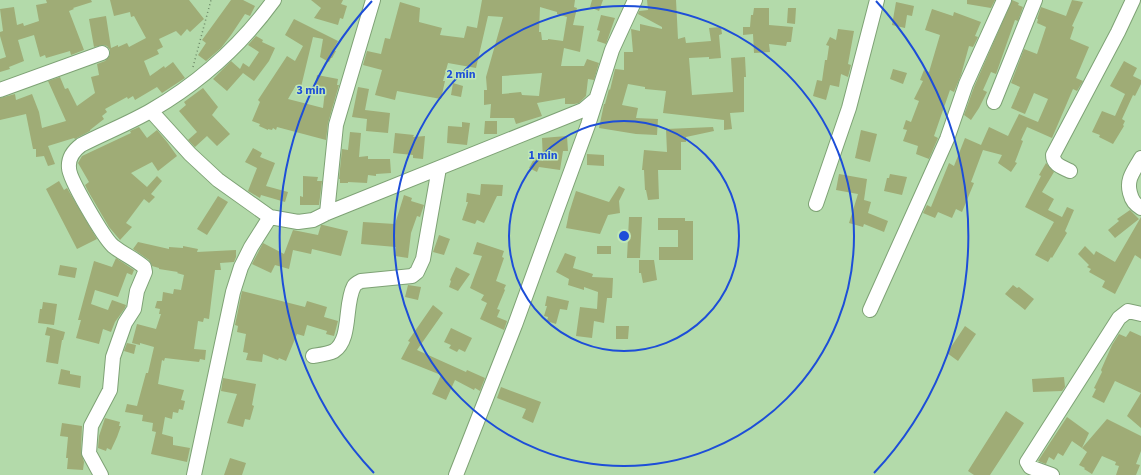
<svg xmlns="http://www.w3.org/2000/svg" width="1141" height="475" font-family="'Source Sans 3',sans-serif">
  <rect width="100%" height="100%" fill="#b3daaa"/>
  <path fill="#9fac76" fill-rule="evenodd" d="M46 0H91L92 2 73 8 74 9 69 11 84 50 71 55 70 51 46 58 45 55 40 57 34 35 18 40 24 61 9 67 10 69 0 72V59L6 57 0 36V32L3 31 0 9 14 7 17 25 23 23 24 26 39 21 36 5 47 3Z
    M110 0H189L204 19 190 32 187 29 181 36 176 31 159 39 163 47 157 50 159 54 144 61 150 76 164 66 165 68 173 62 185 78 162 93 157 87 135 100 133 96 128 99 127 97 105 109 107 112 102 116 104 119 90 130V131L75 139 74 138 48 146 55 164 48 166 44 156 36 157V149H33L26 114 0 120V98L15 94 16 100 32 94 39 112 42 128 66 121 48 81 60 77 65 89 68 88 77 106 95 93 91 77 99 75 97 64 105 61 110 55V50L107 46 103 45 94 47 89 19 106 16 111 48 118 45V47L127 43 129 47 146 38 134 16 131 17 130 12 114 16Z
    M231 0H243L255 6 250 16 245 14 231 35 221 48 206 61 198 55 206 43 202 40Z
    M311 0H343L341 4 347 6 343 19 340 18 338 25 314 18 321 8Z
    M482 0H575L574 7 577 8 573 25 584 26 580 52 564 48 561 66H584L587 59 599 63 594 80 588 79 586 96 579 103 574 104H565V98L537 103 542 116 516 124 514 118H490L491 104 484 105V90H487L486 77 503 17 488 16 476 68 448 63 443 81H445L441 99 397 91 395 100 375 95 382 70 363 65 367 51 381 54 385 38 390 39 400 2 420 8 419 22 442 28 440 35 464 38 467 26 477 28ZM540 7 557 12V14L567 17 563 41 548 39V40H542L541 32H539ZM542 73 539 96 522 95 521 92 502 94V76Z
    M592 0H603L599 11 590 7Z
    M647 0H676L678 39 685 37 686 43 711 41 709 28 721 27 722 34 719 35 721 58 709 59V57L689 58 692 95 733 92 731 58 745 57 746 77H744V112L730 113 732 129 724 130V120L663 113 666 91 645 89V87L628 84 622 105 638 108 636 118 658 119 657 135 636 134 599 128 604 104H605L609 89 610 90 615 69 624 70V52H633L631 29 640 31V24L662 29V27L638 14 639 11 648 10Z
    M967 0H995L991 8 967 4Z
    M1012 0 1019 3 1018 5 1023 7 1018 21 1015 20 996 74 991 72 983 90 987 92 979 108 971 120 964 115 974 87Z
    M1072 0 1083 2 1072 26 1074 27 1070 39 1089 47 1076 78 1083 81 1077 91 1073 89 1052 138 1027 127 1021 140 1023 141 1015 162 1017 163 1011 172 998 163 1002 155 983 150 971 182 974 183 962 212 956 209 952 218 938 212 935 218 923 213 927 205 931 207 949 163 954 166 965 138 981 145 989 127 1008 136 1019 114 1038 122 1048 99 1034 93 1025 114 1011 108 1020 87 1011 83 1024 49 1037 54 1046 27 1037 23 1038 19H1037L1041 7 1066 16Z
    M896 2 914 6 912 16 907 15 905 28 892 25Z
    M754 8H769V25L793 27 791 42H787L786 46 769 44 770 52 754 53 753 34 743 35V27H750L751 15H753Z
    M788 8H796L795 24 787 23Z
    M932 9 953 16 954 12 981 22 975 36 978 37 973 47 969 46 961 75 954 92 950 90 934 136 938 138 929 159 916 154 918 146 903 141 907 130 903 129 906 120 911 122 919 101 914 99 923 81 920 80 924 70 929 72 940 35 925 30Z
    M601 15 615 18 606 44 597 41 600 31 597 30Z
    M294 19 338 41 333 50 336 51 332 58H331L329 62 320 57 323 39 313 37 301 87 296 85 288 99 323 108 325 91 315 89 317 75 338 79 337 85H339L328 123 326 140 277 127 276 130 273 128 272 130 268 129V130L259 126 260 124 252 121 260 102 258 100 287 56 295 61 303 46 285 35Z
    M838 29 854 31 848 64 851 65 848 77 841 74 839 87 830 85 826 100 813 96 817 80 822 81 825 60H827L829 46 826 45 830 37 836 40Z
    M256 36 263 40 262 42 275 48 269 61 254 81 243 73 227 91 213 79 231 61 240 69 243 63 249 67 259 52 248 45Z
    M1124 61 1137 68 1133 76 1141 80V84L1135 96 1133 95 1122 119 1125 121 1123 125 1124 126 1113 144 1099 137 1100 135 1092 132 1102 111 1115 116 1125 94 1110 86Z
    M893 69 907 73 903 84 890 79Z
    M453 83 463 86 461 97 451 95Z
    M358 87 369 89 365 110 390 113 388 133 366 131 367 119 352 117Z
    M203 88 218 107 212 115 230 134 217 146 207 136 195 147 188 140 197 132 179 111 186 105 184 102Z
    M485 121H497V134H484Z
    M462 122 470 123 467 145 447 143 448 126 462 127Z
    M139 127 147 138 157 130 167 142 177 156 158 171 152 162 131 173 147 187 157 176 162 181 151 194 155 197 149 203 144 199 126 223 132 227 120 240 109 227 88 191 85 185 89 182 78 163 82 156 131 133 130 131Z
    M713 127 714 131 686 137V142H681V170H658L659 199 648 200 646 190H645L644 170H642L644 150 667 152 666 129Z
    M861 130 877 134 870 162 855 158Z
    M350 132 361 133 359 157 368 156V159H390L391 173 376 174V176L368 175 367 183 348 182V183H340V179H339L342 149 348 150Z
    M395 133 414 135 413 137 425 136 423 159 413 158V155L393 153Z
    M567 136 568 151H563L560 170 539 167 537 172 529 168 535 157 543 161 542 138Z
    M253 148 262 153 260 157 275 163 266 186 288 192 285 202 261 195 260 198 248 191 257 168 245 162Z
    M587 154 604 155V166L587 165Z
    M1046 163 1054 172 1042 192 1054 199 1048 210 1062 217 1067 207 1074 210 1065 231 1067 233 1052 258 1051 257 1048 262 1035 255 1054 222 1025 207 1041 176 1039 175Z
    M839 174 867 179 864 200 871 202 868 213 888 221 884 232 864 224 863 227 849 223 858 194 836 190Z
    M890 174 907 177 902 195 884 191 887 178H889Z
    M303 176 318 177 317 181H322L319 205H300V196L303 197Z
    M59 181 64 190 67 188 97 239 77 249 46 189Z
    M481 184 503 185 502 196H497L484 223 477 220 475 224 462 220 468 202H466L467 193 480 195Z
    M619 186 625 189 619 201 620 213 608 215 600 234 566 228 569 213 576 191 609 202Z
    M404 195 412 198 411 201 424 205 420 217 417 216 411 233 408 258 395 256 396 247 361 244 363 222 395 224Z
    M218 196 228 202 207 235 197 229Z
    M1130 210 1139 219 1115 238 1108 230 1119 221 1117 219Z
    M629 217H642L640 258H627Z
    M1141 217V259L1135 255 1115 294 1102 287 1105 281 1089 272 1091 269 1087 267 1089 265 1078 254 1085 246 1094 255 1096 251 1115 262Z
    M658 218H685V221H693V260H659V247H678V230H658Z
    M321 225H323L348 231 341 256 312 249 311 254 293 250 289 269 275 265 271 273 252 264 263 243 284 254 293 230 318 235Z
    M439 235 450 239 444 255 433 252Z
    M138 242 169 249V247L183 248V246L198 249 197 252 236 250V257L234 262 220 263 221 270H215L209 319 204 318 203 322 198 321 194 349 206 350 205 360 200 359 199 362 165 358 164 361 162 360 158 384 184 390 181 400 185 401 183 410 179 409 178 413 173 412 172 419 165 417 162 434 173 437V445L190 448 187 462 151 454 156 432 152 431 153 423 142 421 143 415 125 412 127 404 137 406 146 373H148L154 347 140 343V345L132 343 137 324 156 329 161 314H159L160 309 155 308 157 301H162L163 292 173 294 174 289 181 290 184 275 177 273 178 272 159 269V268L152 266 149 260 133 249Z
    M477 242 504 251 502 257 504 258 496 281 506 285 504 289 505 290 497 309 500 310 497 317 507 321 504 330 480 319 487 303 481 300 484 295 470 288 482 256 473 254Z
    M597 246H611V254H597Z
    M565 253 576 257 573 268 593 274 592 277 613 278 612 298H607L604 323 594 321 592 338 576 336 580 307 597 309 598 292 584 287V290L568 285 569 279 556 272Z
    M116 258 134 270 132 275 127 273 118 297 95 290 91 304 108 310 112 300 126 305 125 308 115 322 111 332 103 329 99 344 76 338 81 320H78L94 261 112 267Z
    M639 260H654L657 280 643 283 641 273H639Z
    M60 265 77 268 75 278 58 275Z
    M456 267 470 274 458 291 449 287 451 281 450 280Z
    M408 285 421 287 418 300 405 297Z
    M1013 285 1017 288 1019 287 1034 299 1025 310 1005 294Z
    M242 291 305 307 307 301 327 307 324 317 338 321 334 336 326 334 327 331 307 325 304 336 297 334 286 361 279 358 278 360 263 354 262 362 246 360 248 353 243 352 246 334 237 332 238 326 235 325Z
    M547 296 569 301 567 310 560 309 556 324 547 321 548 317 544 316 547 306H545Z
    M43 302 57 304 54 325 38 323 40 309H42Z
    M433 305 443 313 417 350 466 372 467 370 485 378 480 391 475 388 474 390 455 380 446 400 432 394 441 375 401 359 410 342 408 341Z
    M616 326H629L628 339H616Z
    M965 326 976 334 958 361 947 353Z
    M47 327 65 332 63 340H62L58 364 46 362 50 336 45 335Z
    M451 328 472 338 465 352 459 349 457 352 449 348 451 345 444 342Z
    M1130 331 1141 336V393L1115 381 1104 403 1092 397 1096 389 1094 388 1102 372 1101 370 1112 345 1119 334 1126 337Z
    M127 343 136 345 134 354 124 351Z
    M61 369 70 371V374L81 376 80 388 58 384Z
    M1064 377 1065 387 1062 391 1033 392 1032 379Z
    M223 378 256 384 252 405 254 406 250 420 245 419 243 427 227 423 237 394 221 391Z
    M501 387 541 402 533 423 522 418 526 409 497 398Z
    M1141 393V428L1127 416Z
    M1006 411 1024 423 990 475H974L968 471Z
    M1067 417 1089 433 1082 448 1072 441 1063 456 1058 453 1054 460 1049 457 1046 464 1038 461Z
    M105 418 120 422 119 426H121L117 437 111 450 107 448 106 451 98 448 99 436Z
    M1107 419 1141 436V451L1136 464 1140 465 1136 475H1116L1119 466 1115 465 1116 462 1102 456 1092 474 1084 469 1085 468 1079 465 1087 452 1082 448Z
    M62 423 82 426 81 452 84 462 83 470 67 469 68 458H66L68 437 60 436Z
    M230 458 246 463 242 475H224Z"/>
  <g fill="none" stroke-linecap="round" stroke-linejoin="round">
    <g stroke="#7ea275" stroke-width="16">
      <path id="minor" d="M0 90 102 53
        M994 102 1035 0
        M151 111 190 154 218 180 270 217 298 222 313 220 327 213 583 110 596 99
        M1141 158C1134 171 1126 179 1130 193 1132 201 1135 204 1141 208
        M1070 171C1062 167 1053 165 1053 155L1118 32 1133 0
        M816 204 849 108 877 0
        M327 213 336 125 373 0
        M870 310 947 139 966 84 1004 0
        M313 356C319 355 328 354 334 351 352 339 344 304 354 286 355 284 359 282 361 281L412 276 417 272 423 259 439 168
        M101 475 89 453 91 426 110 390 113 357 125 323 134 309 137 291 145 272 144 267C135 259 123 254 113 246 104 238 69 179 69 168 68 158 73 151 81 145 104 133 130 123 152 110 200 82 242 44 274 0
        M194 475 233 292 241 267 251 247 270 217
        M456 475 515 325 547 237 588 125 612 50 635 0
        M1052 475 1030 467 1027 462 1119 318 1128 311 1141 314"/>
    </g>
    <path stroke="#6d8967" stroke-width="1.5" stroke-dasharray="1 3" stroke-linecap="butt" d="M193 67 211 0"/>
    <use href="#minor" stroke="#fff" stroke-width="14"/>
  </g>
  <g fill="none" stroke="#1d4ed8" stroke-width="2">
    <circle cx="624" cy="236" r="115"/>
    <circle cx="624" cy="236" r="230"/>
    <path d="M374 473A345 345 0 0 1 372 1M876 1A345 345 0 0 1 874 473"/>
  </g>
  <circle cx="624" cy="236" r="6" fill="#1d4ed8" stroke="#c0e7b7" stroke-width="2"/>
  <g font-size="12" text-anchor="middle" font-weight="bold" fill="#1d4ed8" stroke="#c0e7b7" stroke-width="3" stroke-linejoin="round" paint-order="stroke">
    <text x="461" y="78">2 min</text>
    <text x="311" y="94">3 min</text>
    <text x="543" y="159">1 min</text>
  </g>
</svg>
